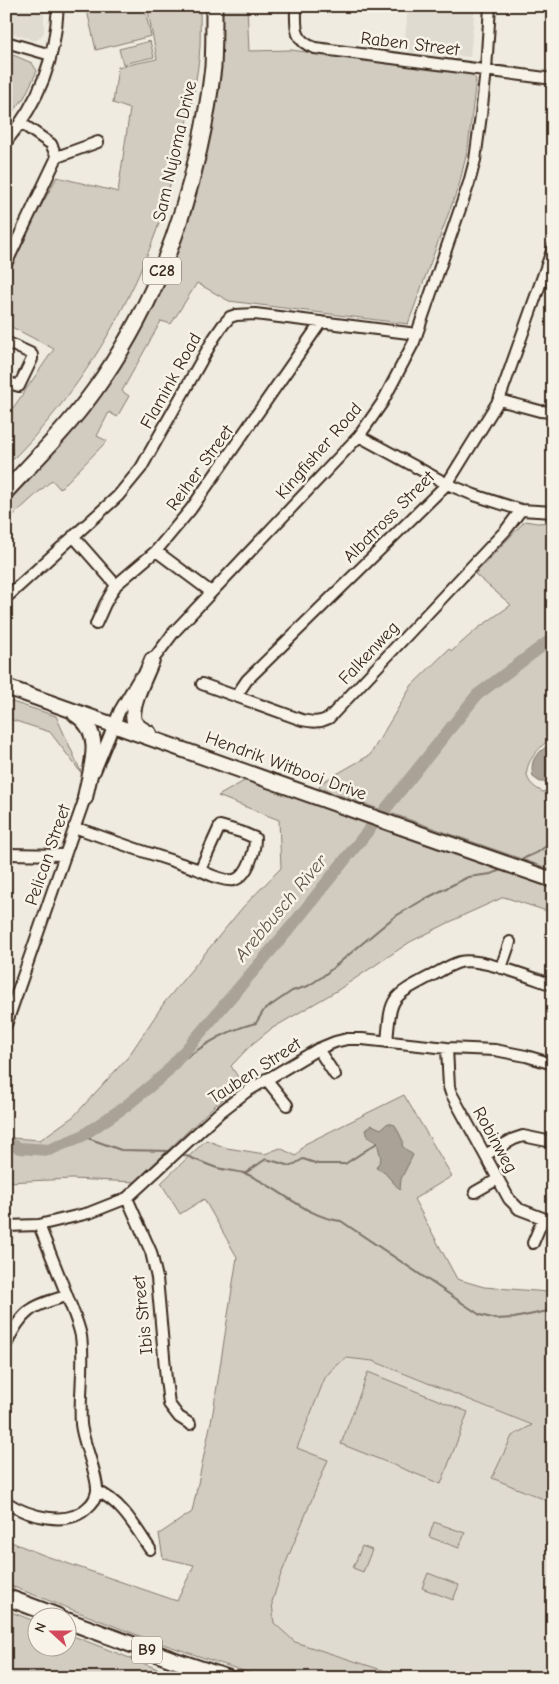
<svg xmlns="http://www.w3.org/2000/svg" width="559" height="1684" font-family="'Comic Neue',sans-serif">
  <rect width="100%" height="100%" fill="#efebe0"/>
  <filter id="ink" filterUnits="userSpaceOnUse"><feTurbulence type="fractalNoise" baseFrequency=".02" numOctaves="2"/><feDisplacementMap in="SourceGraphic" scale="10" xChannelSelector="R" yChannelSelector="G"/><feConvolveMatrix kernelMatrix="1 2 1 2 8 2 1 2 1" color-interpolation-filters="sRGB"/></filter>
  <g filter="url(#ink)">
    <path fill="#e0dbd0" d="M6 6H44V33L36 41 6 31Z
      M408 6H475L470 57 404 51Z
      M346 1358 373 1361 532 1426 492 1478 553 1503V1678H422L382 1670 295 1642 274 1623 272 1602 280 1577 327 1460 297 1449 325 1378 334 1367Z"/>
    <path fill="#d1cbc0" stroke="#867a6f" d="M86 6H144L151 36 96 50Z
      M147 6H200C200 24 201 42 199 59 194 99 184 139 172 177 167 195 163 214 156 232 124 320 73 401 6 466V402L13 408 54 349 6 324V270L57 177 118 192 130 109 113 103 118 67 157 59Z
      M222 6H247L249 51 291 50 470 73 476 79 468 148 459 185 408 324 229 301 197 283 171 324 161 321 122 391 129 396 117 417 109 412 97 436 107 441 60 489 52 480 6 522V501L25 483 83 419 115 373 150 309 185 229 205 161 217 91Z
      M150 41 154 57 123 64 119 49Z
      M6 52 32 63 37 71 24 98 6 120Z
      M525 521 537 523 553 522V736C535 751 510 776 543 792L553 789V870L319 788 321 783 370 755 412 685 449 649 452 651 477 629 511 605 475 574Z
      M6 700 56 716 82 774 50 732 6 718Z
      M246 780 553 889V913L504 897 464 915 410 942 338 990 271 1029 251 1045 231 1066 243 1085 214 1106 135 1182 72 1179 6 1182V1135L12 1138 40 1140 74 1116 128 1057 164 1003 243 907 281 868 279 820 218 796Z
      M404 1095 452 1176 414 1199 457 1279 484 1287 549 1292 553 1291V1503L492 1478 512 1436 532 1425 373 1361 346 1358 334 1367 325 1378 297 1448 328 1460 280 1577 272 1602 274 1623 295 1642 382 1670 422 1678H264L145 1638 6 1584V1540L46 1556 177 1601 194 1565 163 1558 159 1534 192 1512 213 1412 237 1257 204 1199 180 1214 161 1183 206 1140 227 1148 265 1154 280 1148 296 1156 305 1144Z
      M368 1372 468 1412 441 1484 341 1444Z
      M434 1522 465 1533 459 1548 429 1537Z
      M362 1546 372 1550 363 1572 353 1568Z
      M428 1573 459 1585 453 1600 422 1588Z
      M6 1610 37 1622 38 1646H68V1634L181 1678H6Z"/>
    <path fill="#aaa296" stroke="#7e7266" d="M553 742V782H540L533 777C529 757 538 753 553 742Z
      M388 1123 395 1125 403 1141 402 1146 413 1155 401 1179 400 1190 384 1172 376 1168 381 1159 377 1142 368 1137 366 1130 372 1125 381 1129Z"/>
    <g fill="none" stroke-linecap="round" stroke-linejoin="round">
      <path stroke="#7e7266" stroke-width="2" d="M518 861 538 852 553 841
        M165 1074C192 1053 221 1031 256 1023L264 1010 292 991 308 986 322 977 394 917 423 900 468 877 491 874 503 869
        M82 1136 121 1150 171 1151
        M181 1154C193 1158 205 1164 217 1168 226 1170 235 1171 244 1173 278 1186 303 1216 341 1221L480 1315 496 1319 514 1318 553 1310
        M244 1174 266 1159 291 1166 303 1159 318 1164H345L377 1143"/>
      <path stroke="#aaa296" stroke-width="12" d="M6 1143 20 1148 49 1150 82 1136 126 1106 165 1074 291 927 477 695 553 638"/>
      <g stroke="#3b2a1e" stroke-width="14">
        <path id="minor" d="M296 6C296 26 293 41 315 48L553 79
          M6 42 51 55
          M6 142C40 100 55 61 58 6
          M57 157 98 142
          M6 264 57 157 51 144 21 123
          M6 342 30 353 32 355V359L19 386 6 382
          M499 400 540 411 553 412
          M359 436 447 484 474 495 521 510 553 512
          M73 536 116 585
          M156 551 211 592
          M9 595 118 496 141 468 214 338 223 325 230 317 236 315 255 314 417 334
          M96 624 105 604 116 585 156 551 191 509 321 322
          M149 665 174 632 359 436 382 403 414 342 469 183 475 160 481 115 486 70 490 6
          M202 684 302 720C312 722 319 723 329 718L506 530 521 510
          M236 696 247 680 447 484 499 400 553 248
          M95 771 120 710 139 678
          M74 827C115 842 156 856 197 869 207 873 223 882 234 880 248 876 255 851 255 838L241 832 220 826 200 870
          M6 854 65 855
          M501 968 510 942
          M6 1025 87 792
          M387 1042C391 998 389 998 429 977 439 972 449 965 460 962 479 957 532 978 553 985
          M447 1048 449 1087 451 1093 509 1199 519 1209 553 1222
          M318 1049 335 1075
          M266 1079 287 1105
          M485 1155 514 1139 523 1136 552 1142
          M475 1192 498 1179
          M127 1198 151 1252 157 1278 166 1379 169 1404 179 1417 190 1424
          M6 1226 39 1225 89 1213 127 1198 219 1113 246 1092 318 1049 335 1042 347 1039H362L447 1048 495 1050 526 1056 553 1064
          M533 1243 543 1219
          M6 1345C21 1311 32 1305 67 1296
          M97 1491C122 1502 135 1527 150 1549
          M6 1502C27 1516 68 1528 88 1507 93 1503 96 1497 97 1491 98 1474 83 1444 81 1424 79 1395 85 1365 81 1336 78 1321 71 1307 66 1293 57 1270 48 1248 39 1225"/>
      </g>
      <g stroke="#3b2a1e" stroke-width="18">
        <path id="major" d="M6 687 398 826 553 880
          M75 714C106 733 90 769 85 798
          M149 733C143 730 137 727 134 721 129 706 147 674 152 660"/>
      </g>
      <g stroke="#3b2a1e" stroke-width="19">
        <path id="highway" d="M6 491C36 459 68 427 94 391 147 317 179 238 199 149 205 122 210 94 213 67 214 47 214 26 214 6
          M6 1597 57 1616
          M68 1621 174 1660 228 1678"/>
      </g>
      <use href="#minor" stroke="#f7f3e8" stroke-width="10"/>
      <use href="#major" stroke="#f7f3e8" stroke-width="14"/>
      <use href="#highway" stroke="#f7f3e8" stroke-width="15"/>
    </g>
  </g>
  <g text-anchor="middle" dominant-baseline="central" stroke-width="5" stroke-linejoin="round" paint-order="stroke">
    <g fill="#f7f3e8" stroke="#73665b" stroke-width="1">
      <rect x="143" y="257.5" width="38" height="27" rx="4"/>
      <rect x="132" y="1636.5" width="30" height="27" rx="4"/>
    </g>
    <g font-size="16" font-weight="bold" fill="#3b2a1e">
      <text x="162" y="271">C28</text>
      <text x="147" y="1650">B9</text>
    </g>
    <g font-size="18" fill="#3b2a1e" stroke="#f7f3e8">
      <text transform="translate(410 44) rotate(7)">Raben Street</text>
      <text transform="translate(175 151) rotate(-77)">Sam Nujoma Drive</text>
      <text transform="translate(171 381) rotate(-61)">Flamink Road</text>
      <text transform="translate(319 451) rotate(-49)">Kingfisher Road</text>
      <text transform="translate(200 468) rotate(-54)">Reiher Street</text>
      <text transform="translate(389 517) rotate(-45)">Albatross Street</text>
      <text transform="translate(369 653) rotate(-47)">Falkenweg</text>
      <text transform="translate(286 766) rotate(20)">Hendrik Witbooi Drive</text>
      <text transform="translate(48 855) rotate(-71)">Pelican Street</text>
      <text transform="translate(255 1071) rotate(-33)">Tauben Street</text>
      <text transform="translate(495 1140) rotate(61)">Robinweg</text>
      <text transform="translate(143 1315) rotate(-96)">Ibis Street</text>
    </g>
    <g font-size="19" font-style="italic" fill="#625448" stroke="#f7f3e8">
      <text transform="translate(281 908) rotate(-50)">Arebbusch River</text>
    </g>
  </g>
  <rect width="559" height="1684" fill="none" stroke="#f7f3e8" stroke-width="25"/>
  <rect x="12" y="12" width="534" height="1659" fill="none" stroke="#3b2a1e" stroke-width="2" filter="url(#ink)"/>
  <g transform="translate(52 1632) rotate(291)"><circle r="24" fill="#f7f3e8" stroke="#aca397"/>
  <path d="M0-4L9 19L0 12L-9 19Z" fill="#d1495b"/>
  <text y="-8" font-size="14" font-weight="bold" text-anchor="middle" fill="#3b2a1e">N</text>
  </g>
</svg>
